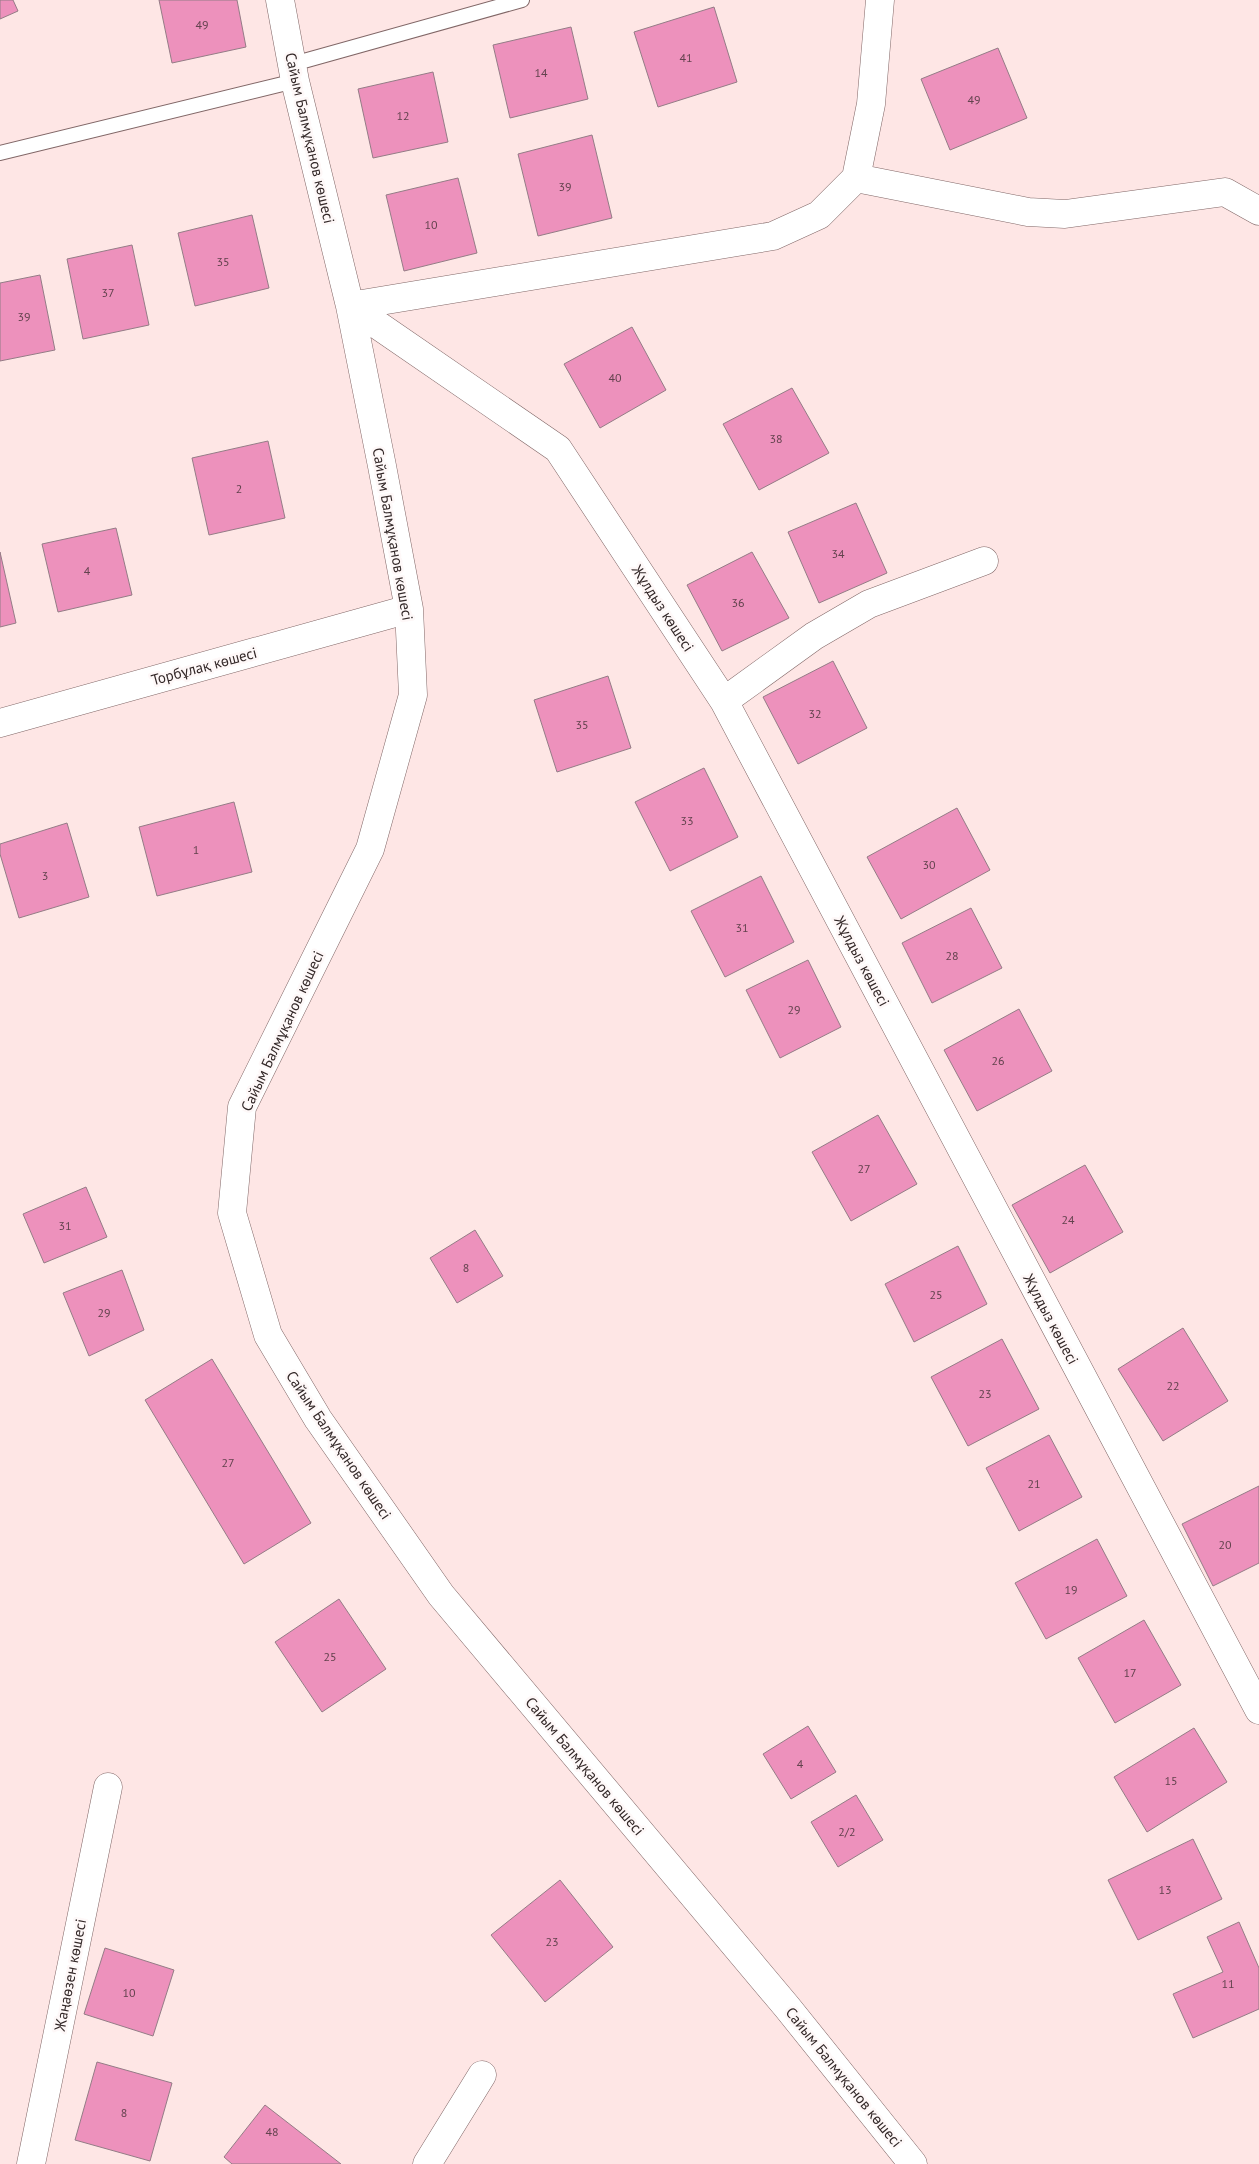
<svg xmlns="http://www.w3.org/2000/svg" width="1259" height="2164" font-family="'PT Sans',sans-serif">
  <rect width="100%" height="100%" fill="#fee6e5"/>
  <path fill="#ed91bc" stroke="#947c86" d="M0 0H13L18 11 0 19Z
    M159 0H237L246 47 172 63Z
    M714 7 737 82 658 107 634 32Z
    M571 27 588 99 510 118 493 45Z
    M998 48 1027 118 950 150 921 79Z
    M433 72 448 142 373 158 358 89Z
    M592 135 612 218 538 236 518 154Z
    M458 178 477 253 404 271 386 195Z
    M252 215 269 288 195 306 178 233Z
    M132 245 149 325 83 339 67 259Z
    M40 275 55 350 0 361V283Z
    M632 327 666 390 600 428 564 364Z
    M792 388 829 453 759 490 723 424Z
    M268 441 285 518 209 535 192 458Z
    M856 503 887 573 819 603 788 532Z
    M116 528 132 595 58 612 42 544Z
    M0 552 16 623 0 627Z
    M752 552 789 618 722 651 687 585Z
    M833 661 867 728 798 764 763 697Z
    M608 676 631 748 557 772 534 700Z
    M704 768 738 837 670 871 635 802Z
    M234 802 252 872 157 896 139 827Z
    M957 808 990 870 901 919 867 857Z
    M67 823 89 897 19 918 0 854V844Z
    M761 876 794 942 725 977 691 911Z
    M971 908 1002 968 932 1003 902 943Z
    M808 960 841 1027 780 1058 746 990Z
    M1019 1009 1052 1071 977 1111 944 1050Z
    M878 1115 917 1184 851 1221 812 1152Z
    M1085 1165 1123 1232 1050 1273 1012 1205Z
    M86 1187 107 1237 44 1263 23 1214Z
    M475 1230 503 1276 457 1303 430 1258Z
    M958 1246 987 1304 914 1342 885 1284Z
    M122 1270 144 1330 89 1356 63 1293Z
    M1183 1328 1228 1401 1163 1441 1118 1369Z
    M1002 1339 1039 1409 968 1446 931 1377Z
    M212 1359 311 1523 244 1564 145 1400Z
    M1049 1435 1082 1497 1019 1531 986 1468Z
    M1259 1486V1563L1213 1586 1182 1524Z
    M1097 1539 1127 1596 1046 1639 1015 1583Z
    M339 1599 386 1669 322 1712 275 1642Z
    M1144 1620 1181 1685 1115 1723 1078 1658Z
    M808 1726 836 1772 791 1799 763 1754Z
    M1194 1728 1227 1782 1147 1832 1114 1777Z
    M856 1795 883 1840 838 1867 811 1822Z
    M1193 1839 1222 1899 1138 1940 1108 1880Z
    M560 1880 613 1947 545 2002 491 1935Z
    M1239 1922 1259 1968V2009L1193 2038 1173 1994 1223 1972 1207 1937Z
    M105 1948 174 1970 153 2036 84 2014Z
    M97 2062 172 2083 150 2161 75 2140Z
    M265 2105 341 2164H232L224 2157Z"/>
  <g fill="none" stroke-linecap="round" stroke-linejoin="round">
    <g stroke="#816767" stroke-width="16">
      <path id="lane" d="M293 64 522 0
        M0 153 295 81"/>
    </g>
    <g stroke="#816767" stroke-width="29">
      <path id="street" d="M280 0 295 81 350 306 382 466 409 609 413 695 370 849 242 1107 232 1213 268 1335 318 1419 441 1595 787 2007 913 2164
        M856 178 1028 212 1065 214 1225 192 1259 211
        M350 306 558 449 724 701 1259 1710
        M350 306 773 236 819 215 856 178 871 104 880 0
        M724 701 814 636 869 604 984 561
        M0 723 409 609
        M31 2164 108 1787
        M427 2164 482 2075"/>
    </g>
    <use href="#lane" stroke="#fff" stroke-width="14"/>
    <use href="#street" stroke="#fff" stroke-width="28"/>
  </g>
  <g text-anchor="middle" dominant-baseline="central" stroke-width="5" stroke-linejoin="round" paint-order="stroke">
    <g font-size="12" fill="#62424d">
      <text x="202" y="24">49</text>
      <text x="686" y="57">41</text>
      <text x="541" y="72">14</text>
      <text x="974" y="99">49</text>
      <text x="403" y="115">12</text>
      <text x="565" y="186">39</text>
      <text x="431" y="224">10</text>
      <text x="223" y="261">35</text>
      <text x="108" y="292">37</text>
      <text x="24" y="316">39</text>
      <text x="615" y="377">40</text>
      <text x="776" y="438">38</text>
      <text x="239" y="488">2</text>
      <text x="838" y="553">34</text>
      <text x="87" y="570">4</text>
      <text x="738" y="602">36</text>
      <text x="815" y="713">32</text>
      <text x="582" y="724">35</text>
      <text x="687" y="820">33</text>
      <text x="196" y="849">1</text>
      <text x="929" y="864">30</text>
      <text x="45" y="875">3</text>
      <text x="742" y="927">31</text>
      <text x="952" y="955">28</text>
      <text x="794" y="1009">29</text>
      <text x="998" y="1060">26</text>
      <text x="864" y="1168">27</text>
      <text x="1068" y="1219">24</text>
      <text x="65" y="1225">31</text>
      <text x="466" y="1267">8</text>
      <text x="936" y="1294">25</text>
      <text x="104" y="1312">29</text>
      <text x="1173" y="1385">22</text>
      <text x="985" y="1393">23</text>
      <text x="228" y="1462">27</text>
      <text x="1034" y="1483">21</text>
      <text x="1225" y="1544">20</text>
      <text x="1071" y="1589">19</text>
      <text x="330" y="1656">25</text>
      <text x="1130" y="1672">17</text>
      <text x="800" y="1763">4</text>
      <text x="1171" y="1780">15</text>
      <text x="847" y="1831">2/2</text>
      <text x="1165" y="1889">13</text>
      <text x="552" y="1941">23</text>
      <text x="1228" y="1983">11</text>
      <text x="129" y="1992">10</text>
      <text x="124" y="2112">8</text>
      <text x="272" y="2131">48</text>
    </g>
    <g font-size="15" fill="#332828" stroke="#fef8f8">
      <text transform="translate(310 138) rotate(77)">Сайым Балмұқанов көшесі</text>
      <text transform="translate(393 534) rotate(80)">Сайым Балмұқанов көшесі</text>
      <text transform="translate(663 608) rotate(57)">Жұлдыз көшесі</text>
      <text transform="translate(204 666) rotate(-15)">Торбұлақ көшесі</text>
      <text transform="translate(862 961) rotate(62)">Жұлдыз көшесі</text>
      <text transform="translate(282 1031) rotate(-65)">Сайым Балмұқанов көшесі</text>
      <text transform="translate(1051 1319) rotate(62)">Жұлдыз көшесі</text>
      <text transform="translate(339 1445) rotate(56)">Сайым Балмұқанов көшесі</text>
      <text transform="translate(585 1766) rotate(50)">Сайым Балмұқанов көшесі</text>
      <text transform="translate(70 1975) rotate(-79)">Жаңаөзен көшесі</text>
      <text transform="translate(844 2077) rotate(51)">Сайым Балмұқанов көшесі</text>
    </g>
  </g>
</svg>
